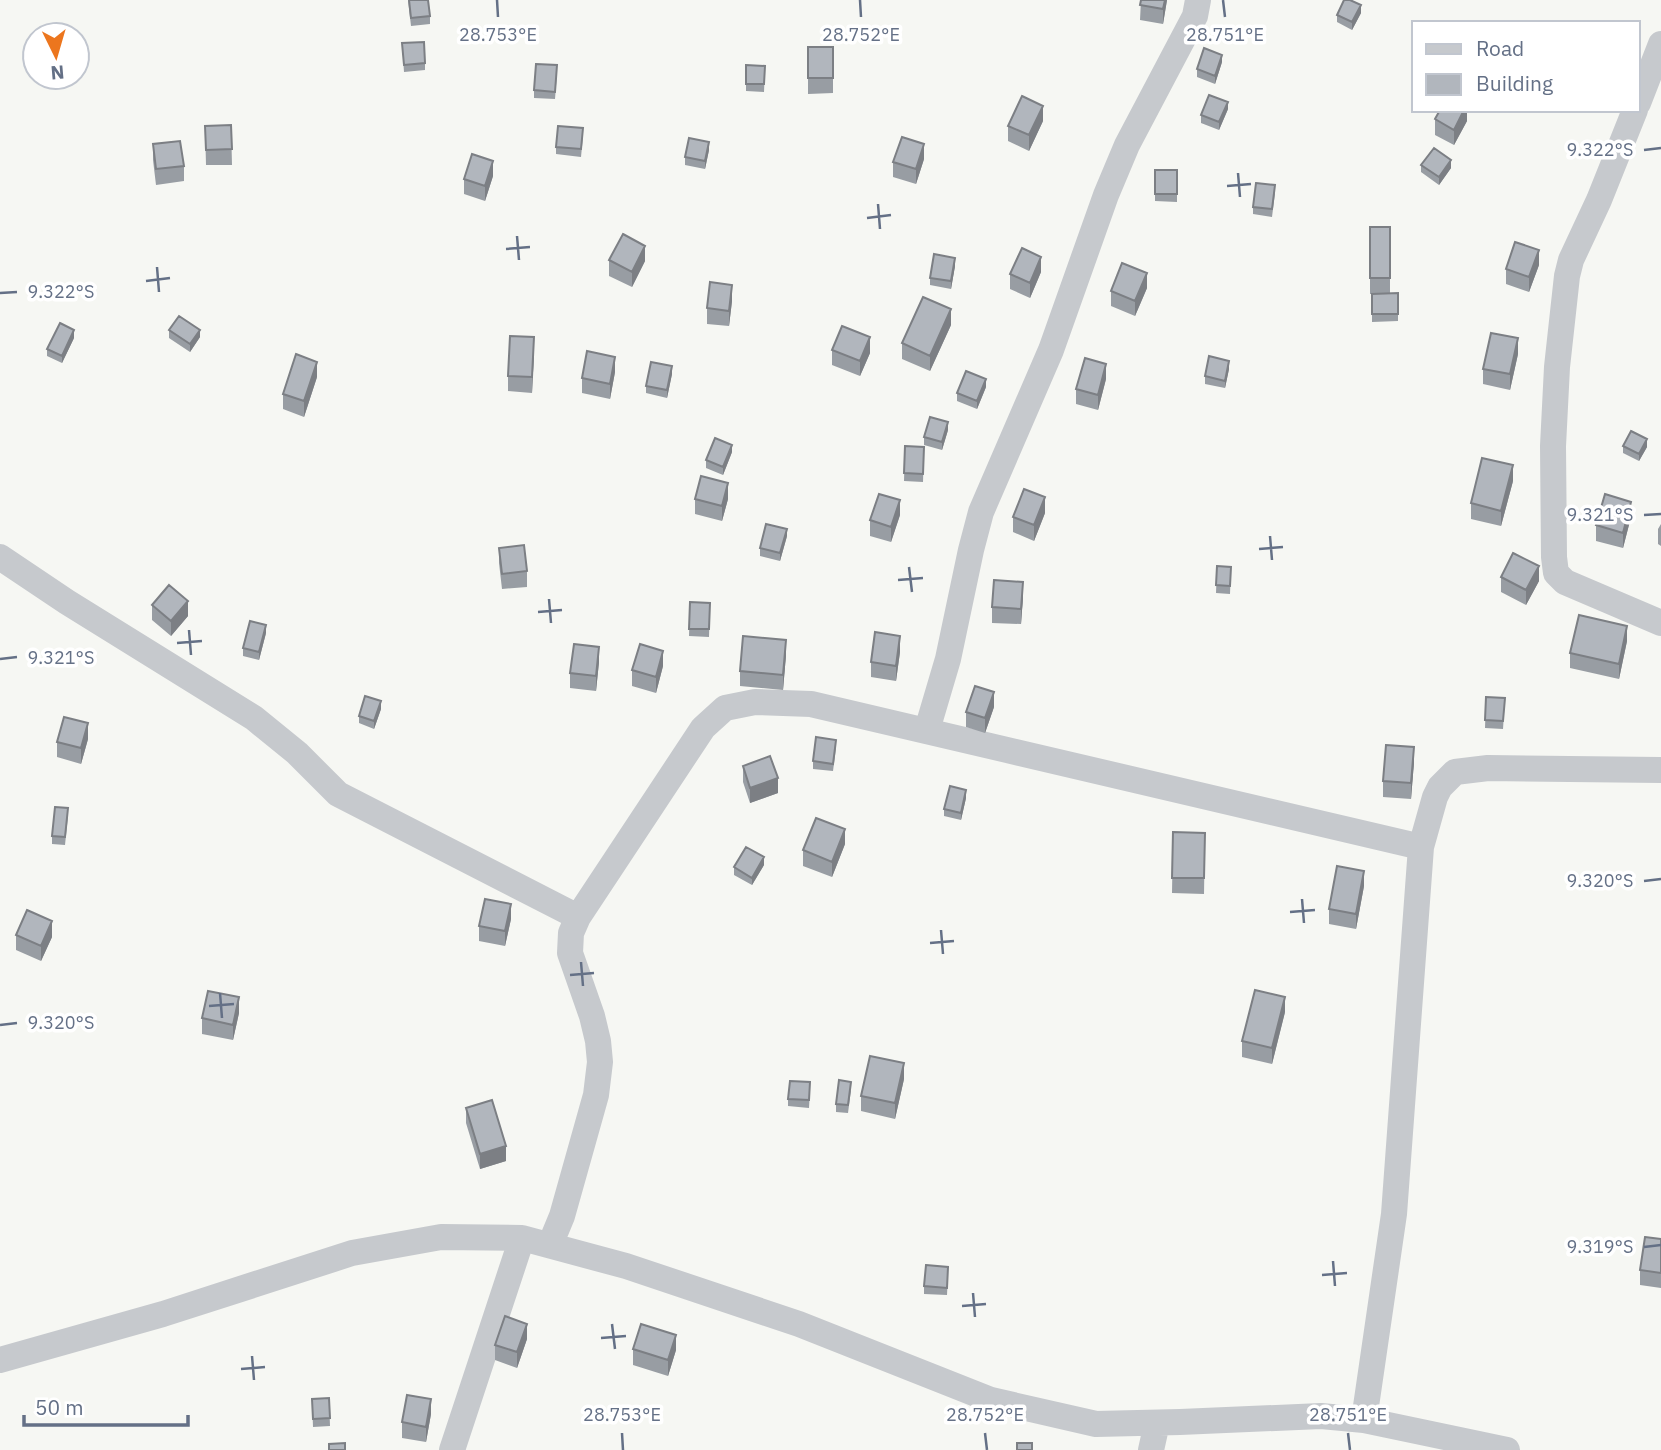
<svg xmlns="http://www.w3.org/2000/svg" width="1661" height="1450" font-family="'IBM Plex Sans',sans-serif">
  <rect width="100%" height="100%" fill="#f6f7f3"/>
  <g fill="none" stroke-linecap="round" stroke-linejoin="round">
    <path stroke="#c6c9cd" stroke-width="26" d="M1638 103 1661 44
      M1635 110 1599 200 1571 260 1567 276 1557 367 1553 446 1554 557 1556 573 1565 582 1661 623
      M0 557 67 602 254 718 297 753 338 794 578 917
      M927 730 948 659 971 550 981 512 1051 350 1106 195 1127 145 1195 16 1198 0
      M1421 847 1435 797 1440 787 1455 772 1488 768 1661 770
      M550 1245 562 1216 596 1095 600 1062 598 1041 592 1016 570 953 571 933 578 917 703 728 725 708 755 702 811 704 1421 847 1394 1214 1364 1420
      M0 1360 163 1314 352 1253 441 1237 522 1238 626 1266 799 1324 991 1400 1096 1424 1180 1422 1321 1416 1364 1420 1507 1450
      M452 1450 522 1238
      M1151 1450 1157 1423"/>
  </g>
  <path fill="#989da3" d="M408 0 430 16V24L411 26Z
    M1141 0H1167L1163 24 1140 20Z
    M1361 13 1352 30 1337 22V15Z
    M402 43 425 63V70L404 72Z
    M808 47H833V93L808 94Z
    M1222 62 1215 84 1197 77V69Z
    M746 65 765 66 764 92 746 91Z
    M557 73 555 99 534 98V90Z
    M1228 109 1219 130 1201 123V115Z
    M1467 110V121L1454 145 1435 135V119Z
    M1043 121 1029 151 1008 141V126Z
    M231 125 232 165H206L205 126Z
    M583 136 581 157 556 154V147Z
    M153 144 184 166V181L156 185 153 160Z
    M709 150 705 169 685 165V157Z
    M924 159 916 184 893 177V162Z
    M1421 165 1451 168 1439 185 1421 172Z
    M1155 170H1177V202L1155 201Z
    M493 176 485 201 464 194V179Z
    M1275 193 1272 217 1253 214V207Z
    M1370 227H1390V293H1398V321L1372 322V294H1370Z
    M609 260 645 261 632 287 609 276Z
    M1539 265 1529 292 1506 284V269Z
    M955 266 951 289 930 285V278Z
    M1041 272 1030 298 1010 289V274Z
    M1147 288 1135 316 1111 306V291Z
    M732 301 729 326 707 324V308Z
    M951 325 930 371 902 359V343Z
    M169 330 200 337 190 352 169 338Z
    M74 338 62 363 47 356V349Z
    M832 350 870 353 860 376 832 365Z
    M534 352 532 393 508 391V376Z
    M1518 354 1510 390 1483 384V369Z
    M1229 369 1225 388 1205 384V376Z
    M615 372 610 399 582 393V378Z
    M672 374 667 398 646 393V386Z
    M317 377 304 417 283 409V394Z
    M1106 379 1098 410 1076 404V389Z
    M986 387 977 409 957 401V393Z
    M948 430 942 450 924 445V437Z
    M905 446 924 447 923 482 904 481Z
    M1623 446 1647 447 1639 461 1623 453Z
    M732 452 723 475 706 468V460Z
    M1513 481 1501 526 1471 519V503Z
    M695 499H728L722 521 695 514Z
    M1045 513 1034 541 1013 532V517Z
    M900 515 891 542 870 536V520Z
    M1631 517 1623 548 1596 541V525Z
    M1661 524V546L1658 544V529Z
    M787 536 780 561 760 556V548Z
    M499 548 527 571V587L502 589 499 563Z
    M1217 566 1231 567 1230 594 1216 593Z
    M1501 577 1539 581 1526 605 1501 592Z
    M1023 597 1021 624 992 623V607Z
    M690 602 710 603 709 637 689 636Z
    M152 605 188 616 171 636 152 620Z
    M266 633 259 660 243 656V648Z
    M1627 641 1619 679 1570 668V653Z
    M900 652 896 681 871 677V662Z
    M786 655 783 690 740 686V671Z
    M599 662 596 691 570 688V673Z
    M663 666 656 693 632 686V670Z
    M1486 697 1505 698 1503 729 1485 728Z
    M994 707 985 733 966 727V712Z
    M381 709 374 729 359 723V716Z
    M88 739 81 764 57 757V742Z
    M836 748 833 771 813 769V761Z
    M1414 762 1411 799 1383 797V781Z
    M743 766 778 793 750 803 743 782Z
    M966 798 961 820 944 816V809Z
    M68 816 65 845 52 844V836Z
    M1173 832 1205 833 1204 894 1172 893Z
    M845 844 832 877 803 866V850Z
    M764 865 752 885 734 875V867Z
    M1364 886 1356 929 1329 924V909Z
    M511 919 505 946 479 941V926Z
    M16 935 52 937 41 961 16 950Z
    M1285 1012 1272 1064 1242 1057V1041Z
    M239 1013 233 1040 202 1034V1018Z
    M904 1079 895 1119 861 1111V1096Z
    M810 1090 809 1108 788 1106V1099Z
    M851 1090 848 1113 836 1112V1104Z
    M466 1108 506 1161 480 1169 466 1123Z
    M1661 1239V1288L1640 1285V1270Z
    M948 1274 947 1295 924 1294V1286Z
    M527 1339 517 1368 495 1360V1345Z
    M633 1349 676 1350 668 1376 633 1365Z
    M329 1398 330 1426 313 1427 312 1399Z
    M431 1414 426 1442 402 1438V1422Z"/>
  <path fill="#7c7f84" d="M1165 0H1167L1163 24V9Z
    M1361 5V13L1352 30V22Z
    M1222 55V62L1215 84V76Z
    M1228 102V109L1219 130V122Z
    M1043 106V121L1029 151V135Z
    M1464 110H1467V121L1454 145V130Z
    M709 142V150L705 169V161Z
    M924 144V159L916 184V169Z
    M1451 160V168L1439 185V177Z
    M493 161V176L485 201V186Z
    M645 246V261L632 287V272Z
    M1539 250V265L1529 292V277Z
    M1041 257V272L1030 298V283Z
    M955 258V266L951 289V281Z
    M1147 273V288L1135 316V301Z
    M732 285V301L729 326V311Z
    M951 309V325L930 371V356Z
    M74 330V338L62 363V356Z
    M200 330V337L190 352V344Z
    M534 337V352L532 393V377Z
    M870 337V353L860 376V361Z
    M1518 338V354L1510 390V374Z
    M615 357V372L610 399V384Z
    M1229 361V369L1225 388V381Z
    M317 362V377L304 417V401Z
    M1106 364V379L1098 410V395Z
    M672 366V374L667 398V390Z
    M986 379V387L977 409V401Z
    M948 422V430L942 450V442Z
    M1647 439V447L1639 461V454Z
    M732 445V452L723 475V467Z
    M1513 465V481L1501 526V511Z
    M728 483V499L722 521V506Z
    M1045 497V513L1034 541V525Z
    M900 500V515L891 542V527Z
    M1631 502V517L1623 548V533Z
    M787 529V536L780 561V553Z
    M1539 566V581L1526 605V590Z
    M1023 582V597L1021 624V609Z
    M188 601V616L171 636V621Z
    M266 625V633L259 660V652Z
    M1627 626V641L1619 679V664Z
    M900 636V652L896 681V666Z
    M786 640V655L783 690V675Z
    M599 647V662L596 691V676Z
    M663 651V666L656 693V677Z
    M994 692V707L985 733V718Z
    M381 701V709L374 729V721Z
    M88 723V739L81 764V748Z
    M1414 747V762L1411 799V783Z
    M778 778V793L750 803V788Z
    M966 790V798L961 820V813Z
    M845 829V844L832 877V862Z
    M764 857V865L752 885V878Z
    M1364 871V886L1356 929V914Z
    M511 904V919L505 946V931Z
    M52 921V937L41 961V946Z
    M239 997V1013L233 1040V1025Z
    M1285 997V1012L1272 1064V1048Z
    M904 1063V1079L895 1119V1103Z
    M506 1146V1161L480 1169V1154Z
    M527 1324V1339L517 1368V1352Z
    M676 1335V1350L668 1376V1360Z
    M431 1399V1414L426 1442V1427Z"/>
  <path fill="#b1b6bd" stroke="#7c7f84" stroke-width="2" d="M409 0H428L430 16 411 18Z
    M1141 0H1165L1163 9 1140 5Z
    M1344 0H1350L1361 5 1352 22 1337 15Z
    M424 42 425 63 404 65 402 43Z
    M808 47H833V78H808Z
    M1204 48 1222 55 1215 76 1197 69Z
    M536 64 557 65 555 92 534 90Z
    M746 65 765 66 764 84H746Z
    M1209 95 1228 102 1219 122 1201 115Z
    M1022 96 1043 106 1029 135 1008 126Z
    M1440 110H1464L1454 130 1435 119Z
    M231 125 232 149 206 150 205 126Z
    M558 126 583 128 581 149 556 147Z
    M902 137 924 144 916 169 893 162Z
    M689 138 709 142 705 161 685 157Z
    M180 141 184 166 156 169 153 144Z
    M1434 148 1451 160 1439 177 1421 165Z
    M472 154 493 161 485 186 464 179Z
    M1155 170H1177V194H1155Z
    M1256 183 1275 185 1272 209 1253 207Z
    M1370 227H1390V278H1370Z
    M623 234 645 246 632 272 609 260Z
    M1515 242 1539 250 1529 277 1506 269Z
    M1022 248 1041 257 1030 283 1010 274Z
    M934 254 955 258 951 281 930 278Z
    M1122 263 1147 273 1135 301 1111 291Z
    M710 282 732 285 729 311 707 308Z
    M1398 293V314H1372V294Z
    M923 297 951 309 930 356 902 343Z
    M179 316 200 330 190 344 169 330Z
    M60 323 74 330 62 356 47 349Z
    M842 326 870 337 860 361 832 350Z
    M1491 333 1518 338 1510 374 1483 369Z
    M510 336 534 337 532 377 508 376Z
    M587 351 615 357 610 384 582 378Z
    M296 354 317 362 304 401 283 394Z
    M1209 356 1229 361 1225 381 1205 376Z
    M1085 358 1106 364 1098 395 1076 389Z
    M651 362 672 366 667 390 646 386Z
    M966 371 986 379 977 401 957 393Z
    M930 417 948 422 942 442 924 437Z
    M1631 431 1647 439 1639 454 1623 446Z
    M715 438 732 445 723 467 706 460Z
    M905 446 924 447 923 474 904 473Z
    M1482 458 1513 465 1501 511 1471 503Z
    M701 476 728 483 722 506 695 499Z
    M1024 489 1045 497 1034 525 1013 517Z
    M879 494 900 500 891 527 870 520Z
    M1605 494 1631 502 1623 533 1596 525Z
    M766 524 787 529 780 553 760 548Z
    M524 545 527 571 502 574 499 548Z
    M1513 553 1539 566 1526 590 1501 577Z
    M1217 566 1231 567 1230 586 1216 585Z
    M994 580 1023 582 1021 609 992 607Z
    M169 585 188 601 171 621 152 605Z
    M690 602 710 603 709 629H689Z
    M1579 615 1627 626 1619 664 1570 653Z
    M250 621 266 625 259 652 243 648Z
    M875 632 900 636 896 666 871 662Z
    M743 636 786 640 783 675 740 671Z
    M574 644 599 647 596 676 570 673Z
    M640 644 663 651 656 677 632 670Z
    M975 686 994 692 985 718 966 712Z
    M365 696 381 701 374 721 359 716Z
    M1486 697 1505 698 1503 721 1485 720Z
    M64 717 88 723 81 748 57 742Z
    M816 737 836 740 833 764 813 761Z
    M1386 745 1414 747 1411 783 1383 781Z
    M770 756 778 778 750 788 743 766Z
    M950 786 966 790 961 813 944 809Z
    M55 807 68 808 65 837 52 836Z
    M816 818 845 829 832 862 803 850Z
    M1173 832 1205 833 1204 878H1172Z
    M746 847 764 857 752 878 734 867Z
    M1337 866 1364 871 1356 914 1329 909Z
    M485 899 511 904 505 931 479 926Z
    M27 910 52 921 41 946 16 935Z
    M1255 990 1285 997 1272 1048 1242 1041Z
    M208 991 239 997 233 1025 202 1018Z
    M870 1056 904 1063 895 1103 861 1096Z
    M839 1080 851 1082 848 1105 836 1104Z
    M790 1081 810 1082 809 1100 788 1099Z
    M492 1100 506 1146 480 1154 466 1108Z
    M1645 1237 1661 1239V1273L1640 1270Z
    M926 1265 948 1267 947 1288 924 1286Z
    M505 1316 527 1324 517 1352 495 1345Z
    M641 1324 676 1335 668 1360 633 1349Z
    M407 1395 431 1399 426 1427 402 1422Z
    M329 1398 330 1418 313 1419 312 1399Z
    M345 1443V1450H329V1444Z
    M1017 1443H1032V1450H1017Z"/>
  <path fill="none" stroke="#647086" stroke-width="2.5" d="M497 0 498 17M860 0 861 17M1223 0 1225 17M1644 150 1661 148M1238 173 1240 197M1227 186 1251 184M878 204 880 229M867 218 891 215M517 236 519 260M506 249 530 247M157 267 159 292M146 281 170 278M0 293 17 292M1644 515 1661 514M1270 536 1272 560M1259 549 1283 547M909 567 912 592M898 580 923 578M549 599 551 623M538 612 562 610M189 630 191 655M177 643 202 641M0 659 17 657M1644 881 1661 879M1302 899 1304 923M1290 912 1315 910M941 930 943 954M930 943 954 941M581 962 583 986M570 975 594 973M220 993 222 1018M209 1006 234 1004M0 1025 17 1023M1644 1247 1661 1245M1333 1261 1335 1286M1322 1275 1347 1273M973 1293 975 1317M962 1306 986 1304M612 1324 615 1349M601 1338 626 1336M252 1356 254 1380M241 1369 265 1367M622 1433 623 1450M985 1433 987 1450M1348 1433 1350 1450"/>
  <g font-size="18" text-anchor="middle" fill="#647086" stroke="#fff" stroke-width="7" stroke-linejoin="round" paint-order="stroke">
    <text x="498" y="41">28.753°E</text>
    <text x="861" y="41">28.752°E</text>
    <text x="1225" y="41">28.751°E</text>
    <text x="1600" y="156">9.322°S</text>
    <text x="61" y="298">9.322°S</text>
    <text x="1600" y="521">9.321°S</text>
    <text x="61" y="664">9.321°S</text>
    <text x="1600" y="887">9.320°S</text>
    <text x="61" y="1029">9.320°S</text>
    <text x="1600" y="1253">9.319°S</text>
    <text x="622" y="1421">28.753°E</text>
    <text x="985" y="1421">28.752°E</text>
    <text x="1348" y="1421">28.751°E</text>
  </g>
  <rect x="1412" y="21" width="228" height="91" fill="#ffffff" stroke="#c1c6cf" stroke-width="2"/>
  <rect x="1426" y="44" width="35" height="10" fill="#c6c9cd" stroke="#c1c6cf" stroke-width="2"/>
  <text x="1476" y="56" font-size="21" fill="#647086">Road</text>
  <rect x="1426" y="74" width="35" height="21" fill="#b1b6bd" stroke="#c1c6cf" stroke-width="2"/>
  <text x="1476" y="91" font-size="21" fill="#647086">Building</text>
  <g transform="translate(56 56) rotate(175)"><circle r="33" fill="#ffffff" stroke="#c1c6cf" stroke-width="2"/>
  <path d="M0-5L12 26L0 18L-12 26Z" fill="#ec761e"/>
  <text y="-10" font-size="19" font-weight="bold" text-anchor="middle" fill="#647086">N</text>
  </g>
  <path d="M24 1415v10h164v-10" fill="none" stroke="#647086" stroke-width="3.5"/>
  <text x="35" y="1415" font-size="21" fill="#647086" stroke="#ffffff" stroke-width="5" paint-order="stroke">50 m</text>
</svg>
